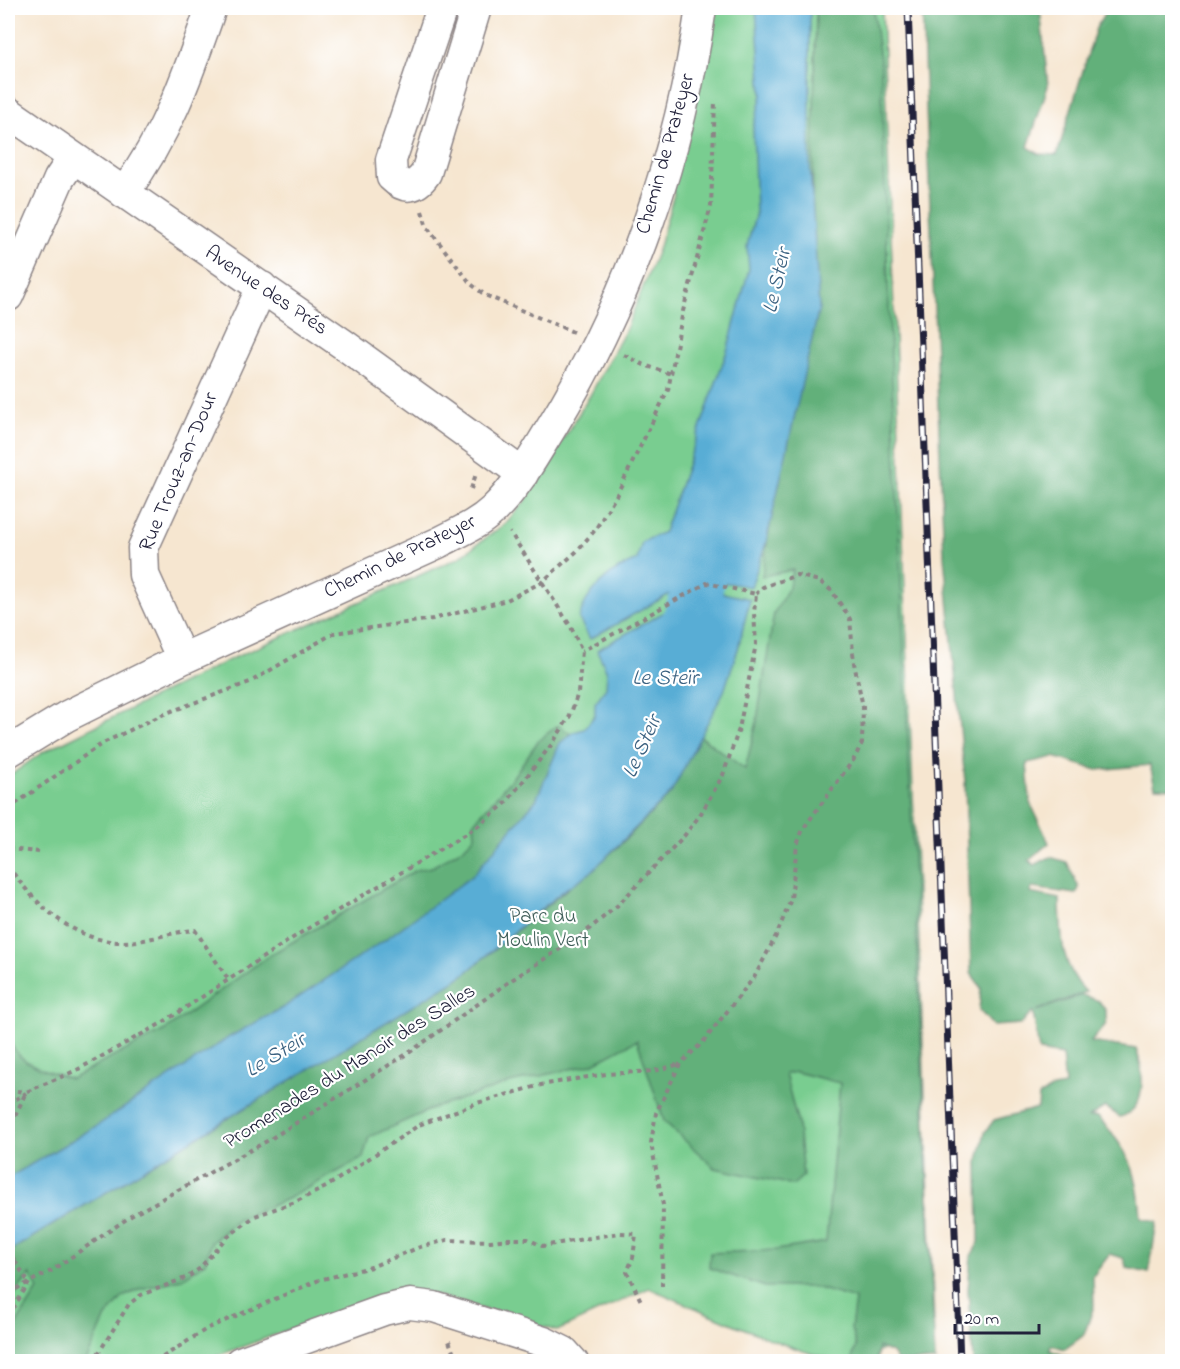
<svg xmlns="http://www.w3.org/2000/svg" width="1180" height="1369" font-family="'Indie Flower',sans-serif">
  <rect width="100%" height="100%" fill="#fff"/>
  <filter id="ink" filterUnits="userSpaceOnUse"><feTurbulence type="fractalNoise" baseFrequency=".0167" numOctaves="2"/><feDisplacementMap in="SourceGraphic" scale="12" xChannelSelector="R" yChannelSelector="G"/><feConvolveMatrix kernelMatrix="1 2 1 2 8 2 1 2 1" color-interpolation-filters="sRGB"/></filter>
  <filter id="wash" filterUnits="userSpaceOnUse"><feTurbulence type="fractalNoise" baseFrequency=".008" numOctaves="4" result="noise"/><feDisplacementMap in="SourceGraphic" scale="24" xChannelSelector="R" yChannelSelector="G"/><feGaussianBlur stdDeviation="1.35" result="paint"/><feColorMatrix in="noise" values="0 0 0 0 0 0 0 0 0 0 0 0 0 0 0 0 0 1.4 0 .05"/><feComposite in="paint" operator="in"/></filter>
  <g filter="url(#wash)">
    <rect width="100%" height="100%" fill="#f6e6d0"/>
    <path fill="#79cd90" stroke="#4e7866" stroke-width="1.5" d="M684 8H882L934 1322C917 1330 871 1359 856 1361 821 1367 688 1304 649 1288L557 1331 425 1292 310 1322 203 1361 8 1362V777L43 752 231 659 458 558 505 524 526 500 589 397 626 329 658 250 674 194 660 154 679 82Z"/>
    <path fill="#62b07a" stroke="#42695a" stroke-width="1.5" d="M816 8H873L881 66 888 282 935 1361H897L892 1353 878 1347 877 1361H851L856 1346 851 1329 855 1299 814 1287H765L709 1268 710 1253 776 1250 826 1242 840 1083 796 1072 785 1074 798 1124 803 1176 793 1185 715 1168 681 1137 664 1121 637 1040 592 1064 510 1083 434 1108 369 1137 363 1158 287 1199 237 1220 211 1243 205 1263 181 1279 140 1289 123 1297 106 1317 86 1361H8V1337L38 1290 30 1274 8 1303V1252L462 976 619 846 671 793 700 736 745 769 756 726 774 613 789 587 793 570 762 576 811 256Z
      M922 8H1040L1048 86 1028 147 1039 154 1057 155 1096 28 1108 8H1172V788L1155 787 1150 765 1097 770 1054 757 1027 763 1030 802 1049 843 1029 860 1034 865 1050 857 1067 862 1079 888 1076 894 1032 888 1030 893 1060 899C1061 935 1060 965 1086 992L1036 1011 1082 995 1099 1001 1106 1011V1024L1091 1042 1136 1049C1144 1071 1148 1109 1120 1117L1105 1107 1089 1117H1098C1130 1152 1138 1171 1141 1218L1157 1222 1149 1273 1127 1268 1123 1258 1110 1254 1093 1276 1094 1306 1084 1335 1065 1349 1051 1345 1050 1350 1079 1361H973L968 1290 971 1256 979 1242 978 1160 985 1132 994 1120 1038 1108 1039 1096 1053 1088 1065 1086 1062 1055 1039 1051 1033 1012 1021 1024 993 1026 979 1010 981 988 971 973 965 782 944 556Z
      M558 725 572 735 575 754 455 904 8 1199V1036C17 1066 44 1069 71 1079L165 1030 270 955 416 870 432 867 462 849 475 836 474 822 513 777 538 741Z"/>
    <path fill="#58add5" stroke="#3d6888" stroke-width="1.5" d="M756 8H810V164L819 308 766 543 751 587 698 578 590 639 579 619C585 592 612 569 637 560L642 542 664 532 728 348 749 269 747 246 756 213 753 127 762 95Z
      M705 589 750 599 738 649 724 691 671 793 590 873 564 890 462 976 8 1252V1178L98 1125 231 1036 284 1007 386 939 472 876 536 800 560 743 574 732 584 729 595 715V703L606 688 607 672 597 650Z"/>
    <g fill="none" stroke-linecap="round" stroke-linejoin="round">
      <path stroke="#58add5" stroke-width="50" d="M675 658 721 515"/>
    </g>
  </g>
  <g filter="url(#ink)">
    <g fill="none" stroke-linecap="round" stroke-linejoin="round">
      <g stroke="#8c8486" stroke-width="33">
        <path id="minor" d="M442 8 391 160 392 177C405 190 416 188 426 173L476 8
          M8 112 343 344 523 474
          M124 193C168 133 187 77 211 8
          M8 296 59 179 73 158
          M182 659 144 575 143 548 262 287
          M8 752 67 716 182 659 438 543C457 533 477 525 493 510 518 486 535 454 553 425 630 298 680 154 701 8
          M240 1362 384 1310 410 1304 434 1307 544 1342 564 1352 573 1362"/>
      </g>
      <path stroke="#8c8486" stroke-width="4" stroke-dasharray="4.5 4.5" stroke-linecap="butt" d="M422 211 427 227 471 284 485 295 573 332
        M624 355 644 365 672 374
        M471 489 476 474
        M8 809 103 743 164 714 250 682 334 633 433 619 507 600 542 582 576 552 595 530 616 496 668 390 683 311 711 206 715 102
        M8 849 39 852
        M8 866C34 903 73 942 122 942 147 942 170 932 195 930L228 979
        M8 1090 25 1092
        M8 1104 26 1093
        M8 1132 26 1092 77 1070 162 1023 302 932 477 827 506 803 552 744 570 716 578 693 582 651 571 627 510 532
        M8 1250 15 1261 8 1281
        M15 1261 29 1283
        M662 1286 663 1205 651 1143 656 1113 680 1064 703 1042 755 976 777 934 791 899 797 845 803 829 854 759 862 743 863 707 854 663 850 619 832 591 819 581 797 575 763 587 756 594
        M8 1293 51 1271 131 1216 267 1141 410 1052 516 977 582 935 618 905 684 836 700 815 723 775 739 729 756 644 754 613 756 594 707 583 582 651
        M8 1316 29 1283
        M449 1341 457 1362
        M93 1362 129 1304 141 1295 188 1277 199 1269 225 1239 255 1216 295 1202 326 1187 419 1125 477 1103 541 1085 606 1074 654 1071 680 1064
        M155 1362 208 1328 259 1306 319 1280 371 1267 420 1247 447 1240 490 1241 508 1239H528L542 1246 620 1233 636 1234 633 1258 627 1272 641 1301"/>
      <use href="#minor" stroke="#fff" stroke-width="30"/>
      <g stroke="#22223b" stroke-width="7">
        <path id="rail" d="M908 8 960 1362"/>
      </g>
      <use href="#rail" stroke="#fff" stroke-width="4.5" stroke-dasharray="14" stroke-linecap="butt"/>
    </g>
  </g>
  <g text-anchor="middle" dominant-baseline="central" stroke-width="4.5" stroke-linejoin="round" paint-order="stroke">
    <g font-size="21" fill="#22223b" stroke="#fff">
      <text transform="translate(666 154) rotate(-74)">Chemin de Prateyer</text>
      <text transform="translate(266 291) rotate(34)">Avenue des Prés</text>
      <text transform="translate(179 472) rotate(-67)">Rue Trouz-an-Dour</text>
      <text transform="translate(400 557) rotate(-26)">Chemin de Prateyer</text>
      <text transform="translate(350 1067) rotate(-32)">Promenades du Manoir des Salles</text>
    </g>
    <g font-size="21" fill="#405e59" stroke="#fff">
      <text x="543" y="917">Parc du<tspan x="543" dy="24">Moulin Vert</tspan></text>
    </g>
    <g font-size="22" font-style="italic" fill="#3a6180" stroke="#fff">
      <text transform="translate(778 281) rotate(-77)">Le Steir</text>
      <text x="665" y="679">Le Steïr</text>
      <text transform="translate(643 747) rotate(-66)">Le Steir</text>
      <text transform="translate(276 1056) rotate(-31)">Le Steir</text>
    </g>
  </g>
  <rect width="1180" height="1369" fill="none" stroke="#fff" stroke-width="30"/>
  <path d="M955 1324v9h84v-9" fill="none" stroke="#22223b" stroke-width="3"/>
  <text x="964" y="1324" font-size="18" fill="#22223b" stroke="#ffffff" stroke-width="4.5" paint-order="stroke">20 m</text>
</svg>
